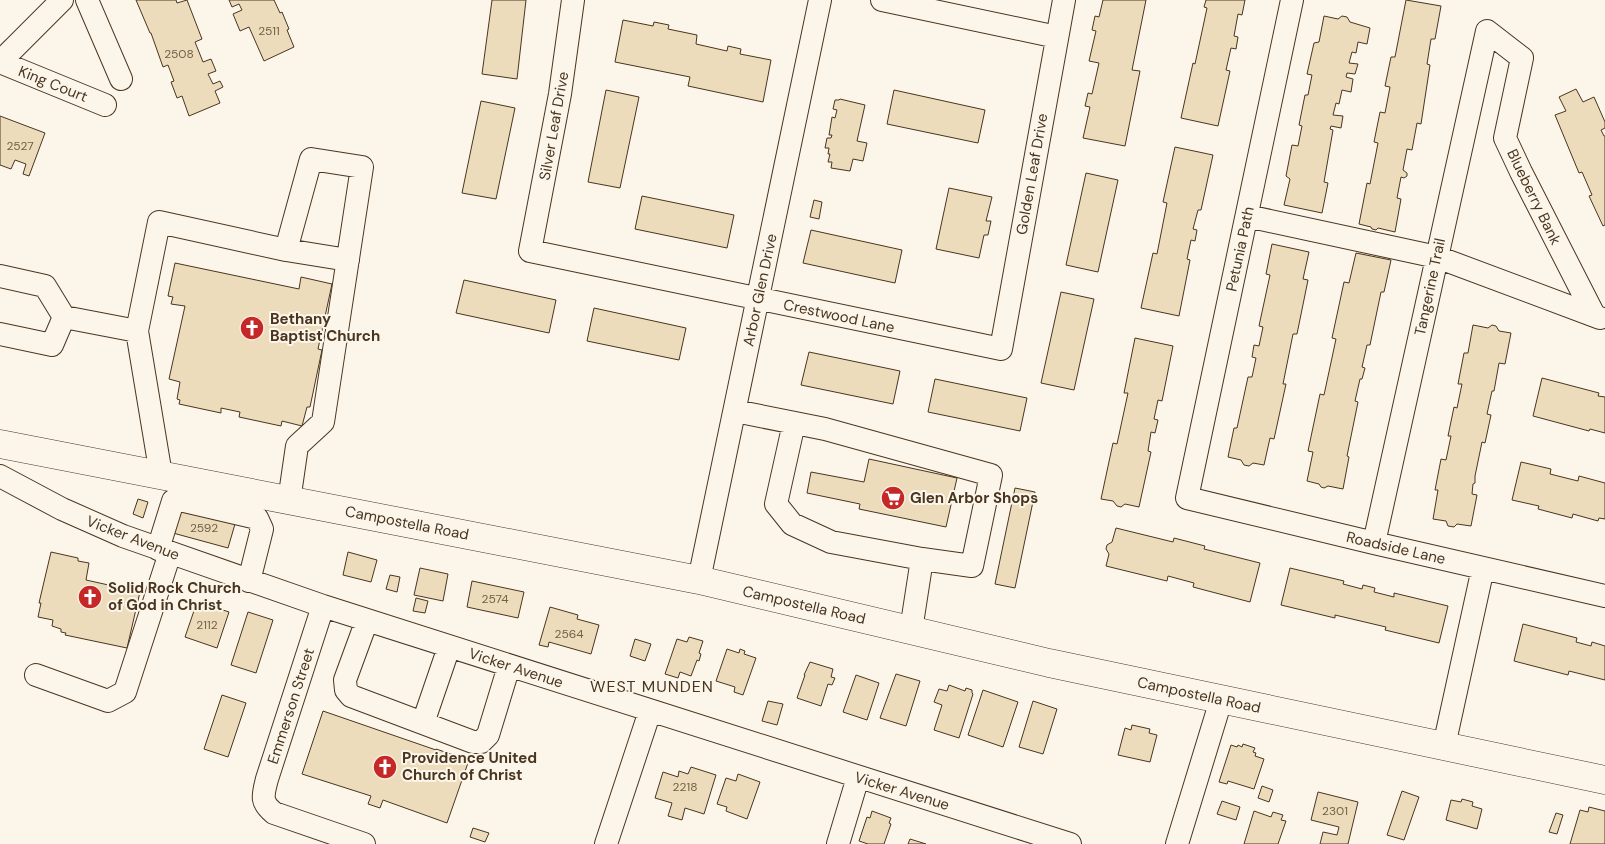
<svg xmlns="http://www.w3.org/2000/svg" width="1605" height="844" font-family="'DM Sans',sans-serif">
  <rect width="100%" height="100%" fill="#fbf6e9"/>
  <path fill="#ecdcbc" stroke="#4a3520" d="M136 0H176L177 3 187 0 202 39 195 42 203 62 211 59 216 71 208 74 213 84 220 81 223 87 215 91 220 103 189 116 182 96 177 98 171 82 174 81 168 65 163 67 151 33H150Z
    M229 0H274L280 13 282 12 289 29 287 30 294 47 264 61 249 27 240 31 233 14 242 10 239 4 232 7Z
    M492 0H526L517 79 482 74Z
    M1103 0H1146L1132 70 1140 71 1125 146 1083 138 1090 107 1085 106 1088 93 1092 94 1099 63 1089 61 1096 31 1092 30 1095 16 1099 17Z
    M1206 0H1245L1242 15 1238 14 1234 36 1238 37 1236 49 1231 48 1226 70 1230 71 1218 126 1181 118 1193 63 1195 64 1207 8 1204 7Z
    M1406 0 1441 6 1435 39H1431L1427 64 1430 65 1421 124 1417 123 1412 150 1407 149 1403 170 1407 173V176L1404 178 1401 177 1397 198 1401 199 1395 232 1378 228 1376 230 1372 229 1371 227 1359 224 1367 183 1370 184 1378 143 1374 142 1380 112 1385 113 1390 87 1385 86 1391 57H1395Z
    M1324 16 1338 19 1342 16 1347 17 1350 22 1370 28 1367 44 1358 42 1356 53 1352 52 1349 63 1358 64 1355 74 1347 73 1346 77 1353 79 1351 92 1342 90 1339 104 1336 103 1333 115 1343 116 1341 128 1331 126 1330 129 1333 130 1324 182 1328 183 1322 213 1284 205 1290 179 1286 176 1292 145 1298 146 1302 126 1299 125 1305 95H1308L1312 75 1307 74 1314 43 1319 42Z
    M623 20 653 26 654 22 669 25 668 29 697 35 696 44 727 51 728 46 741 49 740 54 771 60 763 102 688 86 690 77 615 62Z
    M1576 89 1583 102 1594 97 1605 122V128L1601 130 1604 136H1605V225L1603 226 1589 196 1592 195 1582 172 1579 173 1555 115 1566 111 1559 97Z
    M606 90 639 97 620 188 588 182Z
    M894 90 985 110 978 143 887 124Z
    M840 99 865 105 857 141 867 143 863 161 853 159 850 171 831 168 832 162H828L830 154H828L829 148H825L827 138H831L832 135H829L832 117 835 118 837 110 833 109 835 100H839Z
    M481 101 515 108 496 199 462 193Z
    M0 116 45 133 29 176 23 174 26 164 15 160 11 169 0 165Z
    M1175 147 1213 155 1201 210H1198L1193 229 1197 230 1195 241 1191 240 1187 259 1190 260 1179 316 1141 308 1153 253 1157 254 1167 203 1163 202Z
    M1086 173 1118 180 1098 272 1066 265Z
    M949 188 992 197 986 221H991L988 235H984L979 258 936 249Z
    M642 196 734 215 727 248 635 229Z
    M814 200 822 202 819 219 810 217Z
    M811 230 902 250 895 283 803 263Z
    M1272 244 1309 252 1303 279 1308 280 1297 334H1293L1283 384H1286L1274 439 1270 438 1264 465 1253 463 1249 466 1244 465 1241 460 1228 457 1234 428H1237L1248 377H1252L1256 358 1252 357 1254 345 1259 346 1263 327 1259 326 1270 275 1266 274Z
    M1356 253 1391 260 1384 292H1381L1370 345H1367L1362 367 1365 368 1362 379H1360L1355 401 1358 402 1347 456 1349 457 1343 489 1328 486 1324 488 1321 487 1319 484 1307 481 1313 452 1308 451 1320 394 1324 395 1336 339 1332 338 1344 282 1349 283Z
    M175 263 299 289 301 277 332 284 318 349 322 350 310 407H307L302 426 282 421 281 426 239 417 240 412 221 408V413L179 404 180 400 177 399 180 382 169 379 185 306 171 304 173 297 168 296Z
    M464 280 556 300 549 333 456 313Z
    M1061 292 1094 299 1074 390 1041 383Z
    M594 308 686 328 679 360 587 341Z
    M1473 325 1488 328 1492 325 1496 326 1499 331 1511 333 1505 364 1499 363 1494 391H1492L1487 414 1491 415 1485 443 1482 442 1475 476V483L1473 484 1472 494 1477 495 1471 526 1457 524 1454 527 1448 526 1446 521 1433 519 1438 490H1435L1441 459 1446 460 1451 436H1448L1454 407 1457 408 1462 384H1458L1464 353H1468Z
    M1135 338 1173 346 1162 401 1158 400 1154 419 1158 420 1155 433 1151 432 1148 451 1151 452 1139 507 1125 504 1121 507 1117 506 1113 501 1101 499 1113 443 1117 444 1128 393H1124Z
    M809 352 900 371 893 404 801 385Z
    M1542 378 1599 393 1598 396 1605 397V433L1590 429 1589 431 1533 416Z
    M935 379 1027 398 1020 431 928 412Z
    M869 459 957 478 946 527 859 509 860 504 807 493 811 472 864 482Z
    M1521 462 1551 469 1550 474 1578 481 1579 476 1605 483V519L1599 518 1598 521 1573 514 1572 518 1538 509 1539 506 1512 500Z
    M1015 488 1035 492 1015 588 995 584Z
    M138 499 148 502 143 518 133 514Z
    M179 509 235 524 228 548 173 533Z
    M1116 528 1173 542 1174 538 1205 546 1204 549 1260 563 1250 602 1193 587 1194 583 1168 576 1167 581 1106 566 1109 554 1106 549 1107 545 1112 542Z
    M51 552 78 558V561L89 563 86 580 140 592 127 648 65 635 66 633 61 632V629L52 626 53 620 38 617 41 603H39Z
    M348 552 377 560 371 582 343 575Z
    M420 568 448 574 443 601 414 595Z
    M1290 568 1344 581 1343 584 1362 589 1363 585 1375 588 1374 592 1394 597V593L1448 606 1439 643 1385 630 1386 627 1335 615V618L1281 605Z
    M390 575 400 577 397 592 386 589Z
    M472 581 524 592 518 618 467 607Z
    M416 598 428 601 425 613 413 611Z
    M205 601 213 604 211 606 229 612 217 648 185 637 197 602 204 604Z
    M550 607 578 615 577 619 599 625 591 654 549 642 548 647 539 645Z
    M248 612 273 620 256 673 231 665Z
    M1523 624 1577 638 1576 642 1591 646 1592 642 1605 646V680L1569 671 1568 675 1514 661Z
    M689 637 703 641 699 653 701 654 699 661 697 660 691 676 680 672 678 678 665 674 677 639 687 642Z
    M635 639 651 644 645 661 630 656Z
    M727 649 739 653 740 649 745 651 744 654 756 658 743 695 734 692 735 687 716 681Z
    M810 662 833 669 831 677 835 678 832 685 828 684 821 706 797 698 805 675H804Z
    M896 674 920 681 906 726 880 718Z
    M856 675 879 683 867 720 843 712Z
    M949 685 965 691 966 688 972 690V693L973 694 959 738 934 730 942 705 934 702 939 689 947 691Z
    M983 690 1018 702 1003 747 968 735Z
    M222 695 246 703 228 757 204 749Z
    M768 701 783 704 777 725 762 721Z
    M1033 701 1057 709 1043 754 1019 747Z
    M323 711 436 750V749L469 760 447 823 383 800 380 808 368 804 371 796 302 774Z
    M1132 725 1150 729 1149 733 1157 735 1150 762 1118 755 1125 728 1131 730Z
    M1243 744 1255 748 1253 752 1256 753 1255 756 1264 759 1254 789 1228 781 1227 784 1219 782 1231 745 1237 747 1238 745 1242 747Z
    M691 767 716 775 704 814 685 808 682 820 668 816 672 803 655 798 663 772 678 777 679 771 688 774Z
    M738 774 760 782 747 819 726 811 727 807 717 804 726 778 736 781Z
    M1262 786 1273 790 1269 802 1258 798Z
    M1402 791 1419 797 1404 840 1387 835Z
    M1318 792 1358 802 1348 844H1320L1323 832 1337 835 1339 827 1311 820Z
    M1462 799 1473 802 1472 806 1482 809 1477 829 1446 820 1451 800 1461 802Z
    M1222 801 1240 807 1236 820 1217 814Z
    M1589 807 1605 811V844H1570L1580 810 1588 812Z
    M872 811 891 818 889 823 891 824 884 844H868L859 841 867 817 870 818Z
    M1254 811 1271 817 1273 812 1283 815 1281 820 1286 821 1278 844H1244Z
    M1556 813 1563 815 1557 834 1549 832Z
    M473 828 489 833 485 842 470 837Z
    M910 839 926 844H908Z"/>
  <g fill="none" stroke-linecap="round" stroke-linejoin="round">
    <g stroke="#4a3520" stroke-width="24">
      <path id="minor" d="M87 0 121 79
        M573 0 560 94 530 251 1001 349 1064 0
        M882 0 1057 37
        M1292 0 1187 498 1374 543 1605 596
        M0 62 105 105
        M0 62 62 0
        M1247 216 1437 257 1600 318
        M286 250 348 260
        M0 276 45 286 64 317 137 331
        M0 334 52 345 64 317
        M735 411 825 429 991 475 972 566 922 559 911 630
        M794 423 776 504 792 524 831 542 922 559
        M161 475 137 331 159 222 286 250 311 159 362 167 323 422 297 446 289 501
        M0 476 62 509 123 536 323 606 1070 844
        M1374 543 1487 31 1522 58 1505 138 1521 172 1594 315
        M158 549 173 501 180 500 257 518 262 529 249 581
        M699 580 820 0
        M323 606 267 779C263 795 260 802 274 813L364 844
        M367 620 345 680 346 690 351 696 473 742H481L488 735 509 666
        M36 675 108 701 125 692 170 553
        M423 723 449 647
        M1444 746 1483 568
        M606 844 650 711
        M838 844 858 777
        M1177 844 1221 700"/>
    </g>
    <g stroke="#4a3520" stroke-width="29">
      <path id="major" d="M0 444 699 580 1049 663 1605 780"/>
    </g>
    <use href="#minor" stroke="#fbf6e9" stroke-width="22"/>
    <use href="#major" stroke="#fbf6e9" stroke-width="28"/>
  </g>
  <defs>
    <g id="church-disc" transform="scale(1.25)"><circle r="9.5" fill="#c62828" stroke="#fbf6e9"/><path d="M-1.2-6h2.4v3.5h3.3v2.4h-3.3V6h-2.4V-.1h-3.3v-2.4h3.3Z" fill="#fff"/></g>
    <g id="supermarket-disc" transform="scale(1.25)"><circle r="9.5" fill="#c62828" stroke="#fbf6e9"/><path d="M-6-5.5h2.5l.6 2H6L4.5 2H-2.5L-4.4-4H-6ZM-1.5 3.2a1.3 1.3 0 1 0 .1 0ZM3 3.2a1.3 1.3 0 1 0 .1 0Z" fill="#fff"/></g>
  </defs>
  <g fill-rule="evenodd">
    <use href="#church-disc" x="252" y="328"/>
    <use href="#supermarket-disc" x="893" y="498"/>
    <use href="#church-disc" x="90" y="597"/>
    <use href="#church-disc" x="385" y="767"/>
  </g>
  <g text-anchor="middle" dominant-baseline="central" stroke-width="4" stroke-linejoin="round" paint-order="stroke">
    <g font-size="12" fill="#725f47">
      <text x="269" y="31">2511</text>
      <text x="179" y="54">2508</text>
      <text x="20" y="146">2527</text>
      <text x="204" y="528">2592</text>
      <text x="495" y="599">2574</text>
      <text x="207" y="625">2112</text>
      <text x="569" y="634">2564</text>
      <text x="685" y="787">2218</text>
      <text x="1335" y="811">2301</text>
    </g>
    <g font-size="15" fill="#4a3520" stroke="#fbf6e9">
      <text transform="translate(53 84) rotate(22)">King Court</text>
      <text transform="translate(554 126) rotate(-80)">Silver Leaf Drive</text>
      <text transform="translate(1032 174) rotate(-80)">Golden Leaf Drive</text>
      <text transform="translate(1534 197) rotate(64)">Blueberry Bank</text>
      <text transform="translate(1240 249) rotate(-78)">Petunia Path</text>
      <text transform="translate(1430 287) rotate(-78)">Tangerine Trail</text>
      <text transform="translate(760 290) rotate(-78)">Arbor Glen Drive</text>
      <text transform="translate(839 316) rotate(12)">Crestwood Lane</text>
      <text transform="translate(407 523) rotate(11)">Campostella Road</text>
      <text transform="translate(133 538) rotate(21)">Vicker Avenue</text>
      <text transform="translate(1396 548) rotate(13)">Roadside Lane</text>
      <text transform="translate(804 605) rotate(13)">Campostella Road</text>
      <text transform="translate(516 668) rotate(18)">Vicker Avenue</text>
      <text transform="translate(1199 695) rotate(12)">Campostella Road</text>
      <text transform="translate(291 706) rotate(-72)">Emmerson Street</text>
      <text transform="translate(902 791) rotate(17)">Vicker Avenue</text>
    </g>
    <g font-size="15" font-weight="bold" fill="#4a3520" stroke="#fbf6e9" text-anchor="start">
      <text x="270" y="319">Bethany<tspan x="270" dy="17">Baptist Church</tspan></text>
      <text x="910" y="498">Glen Arbor Shops</text>
      <text x="108" y="588">Solid Rock Church<tspan x="108" dy="17">of God in Christ</tspan></text>
      <text x="402" y="758">Providence United<tspan x="402" dy="17">Church of Christ</tspan></text>
    </g>
    <g font-size="16" letter-spacing="1" fill="#4a3520" stroke="#fbf6e9">
      <text x="652" y="686">WEST MUNDEN</text>
    </g>
  </g>
</svg>
